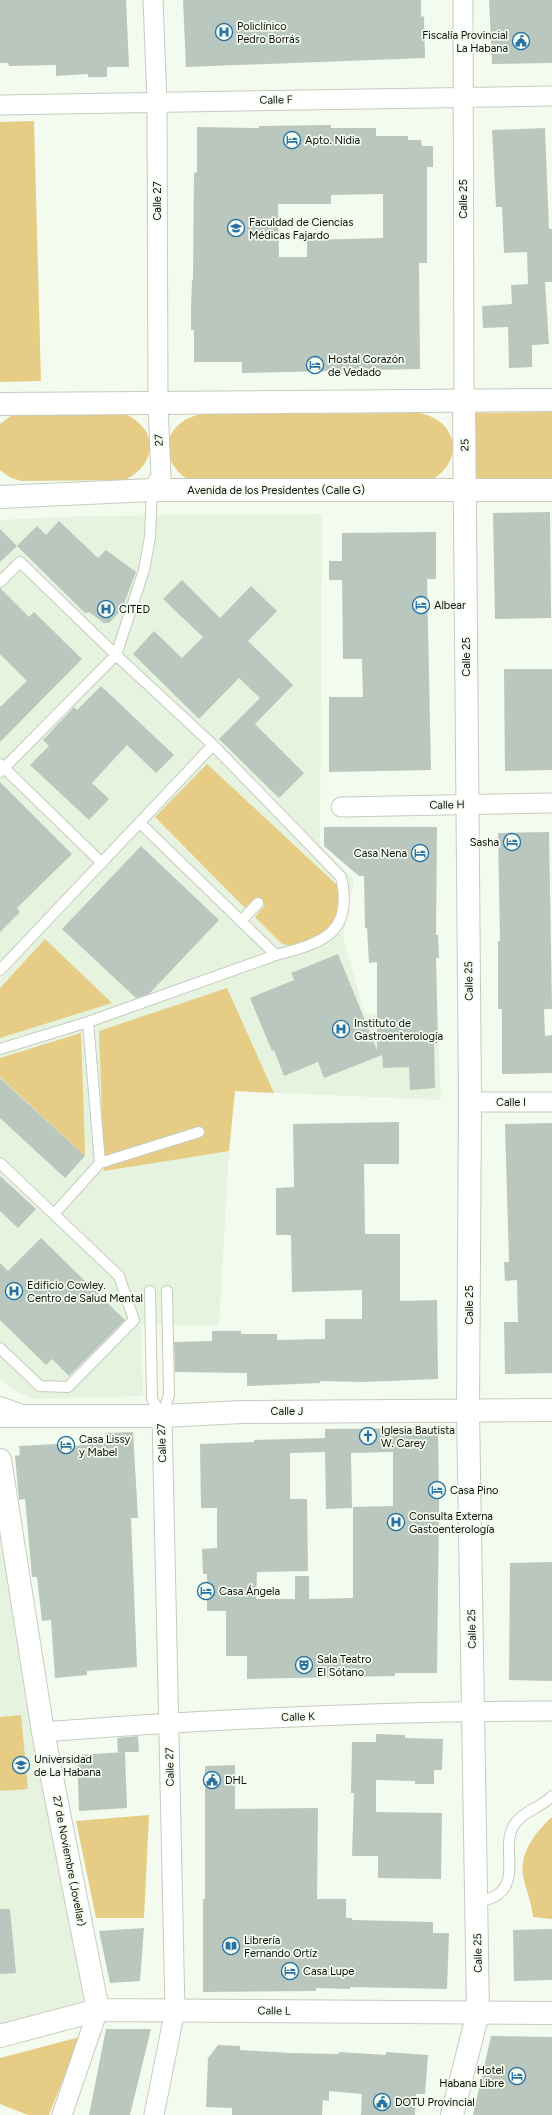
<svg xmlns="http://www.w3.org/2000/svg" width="552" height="2115" font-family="Figtree,sans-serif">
  <rect width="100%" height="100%" fill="#f3fbee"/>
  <path fill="#e6f3df" d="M322 514 320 845 354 880 343 937 364 1013 379 1015 437 1013 441 1100 235 1091 229 1151 219 1325H141L143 1396 33 1399 14 1390 0 1379V520L83 516Z
    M0 1527 84 2003 0 2024Z"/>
  <path fill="#e7cc85" d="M34 121 41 381 0 382V122Z
    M552 412V482L475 483 474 413Z
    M23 413 125 414C159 429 158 464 125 480L22 481 11 478 0 470V424L12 415Z
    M419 413C458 420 466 461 430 481L187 479C156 458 164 422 201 414Z
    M207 764 337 885 340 899 334 922 325 933 293 946 282 944 255 917 265 905 256 897 245 908 155 817Z
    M45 939 112 1003 0 1038V988Z
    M227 988 274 1093 235 1091 229 1151 104 1171 99 1031Z
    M81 1033 85 1150V1156L0 1077V1058Z
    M21 1715 28 1789 0 1791V1717Z
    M149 1815 144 1918H96L76 1821Z
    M552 1817V1919L533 1917C532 1904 527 1893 524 1880 517 1856 535 1832 552 1817Z
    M80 2037 49 2115H28L0 2104V2058Z"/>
  <path fill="#b9c7be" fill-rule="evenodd" d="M0 0H126L129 67H107V77H88V74L56 76V65L9 66 8 63H0Z
    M183 0H421V17L424 16 425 58 186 67Z
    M489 0H552V63L492 64Z
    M331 125V128H376V136H408V140H421L422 146H433V167H427V263H419L420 369 242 373V362H194V330H191V306L192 280H193L194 173 197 172V127L259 128V126ZM383 194V238L307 240V257H279L278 204H331V195Z
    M545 128 549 229H552V282H545L549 344 532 345V367L509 368 508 327 483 328 482 306 512 304 511 285 528 284 527 252 504 253 502 207H496L492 130Z
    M550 512 551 618 495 619 493 513Z
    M59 521 98 558 106 550 136 572 122 609 109 623H104L89 612 85 613 17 546 37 526 46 535Z
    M0 529 17 546 0 562Z
    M436 532V579H427L431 770 329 772V697H363L362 659H343L342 580H329V561H342V533Z
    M182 580 220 618 251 586 277 611 248 641 293 685 255 724 304 773 279 798 219 739 260 698 239 678 199 719 133 654 154 631 182 658 203 637 163 599Z
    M0 588 29 617 34 612 82 659 0 742V707L27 681 0 654Z
    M504 669H552V770L505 771Z
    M101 686 174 755 156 773 127 745 92 783 109 799 89 820 30 765 49 746 43 740 74 707 77 710Z
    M0 782 72 854 17 908 20 912 0 932Z
    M324 827H437L436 935H438L439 958H436L438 1043H434L435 1088 410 1090 409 1067 383 1068 382 1055 324 1078 318 1062 284 1076 274 1050 272 1051 250 998 294 980 291 973 338 954 377 1050V962L369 963 367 928H365L364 876H359L324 846Z
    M549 832 552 1009H544L545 1036 552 1035V1073L502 1074V1009H498V941H500L498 833Z
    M141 846 219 920 149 994 136 998 62 929Z
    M0 1078 85 1156 65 1178 0 1118Z
    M399 1122V1164H364L365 1234H400V1301L437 1300 438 1379 363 1382 320 1381V1383L247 1386V1373L175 1372 174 1342 212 1341V1331H241V1334H277V1340L325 1339V1319H362V1290L292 1292 291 1235H276V1188L294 1187 293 1124Z
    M552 1123V1373L505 1374 504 1322H518L517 1280 505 1281 504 1262H509L505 1124Z
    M0 1176 36 1209 18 1228 0 1211Z
    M41 1238 125 1320 69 1376 52 1359 46 1365 0 1320V1263L8 1271Z
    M438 1428 439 1506 437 1673H395V1676L247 1679V1656H226V1611H207V1574H203L202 1549 217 1548V1508H201L200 1444 254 1442V1440L325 1438V1429ZM325 1452 326 1509 352 1508 351 1453 393 1452V1506L353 1507V1598L309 1599V1576H295V1599H256L257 1572 308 1571 307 1499H290V1453Z
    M133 1432 138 1518H131L137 1667 87 1671V1675L55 1678 51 1620 42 1621 37 1577H32L25 1499 19 1500 15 1456 20 1455 19 1446 74 1443V1446L105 1443V1433Z
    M552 1562V1681L509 1680 510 1563Z
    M376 1734 405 1735V1738L443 1739 442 1770H434V1784H415V1781L376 1780V1812L442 1813 441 1879 378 1878V1856H352L354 1793H351L352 1742H376Z
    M138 1736 139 1752H118L117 1738Z
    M125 1752 127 1808 79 1811 77 1755Z
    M235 1765V1809L318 1808 317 1899H346V1918H352V1920L433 1922V1933H449L447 1989 350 1987V1989L316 1988V1991L203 1992V1899H205V1766Z
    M0 1909H10L16 1973 0 1974Z
    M144 1928 140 1981 110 1983 99 1931Z
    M552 1929V1980L514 1981 513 1930Z
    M106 2029H151L130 2115H89Z
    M491 2036 552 2037V2115H473Z
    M218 2045 240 2046V2050L290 2053 339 2054V2052L386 2055V2052L428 2055 425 2094H416L415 2115H361L362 2094 329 2091V2101L323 2100 322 2115H232V2108L206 2107 208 2058Z"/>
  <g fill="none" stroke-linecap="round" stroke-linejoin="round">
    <g stroke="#c4ccbf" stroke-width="12">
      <path id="service" d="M0 582 20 562 116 655 213 745 341 877C354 933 323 943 276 955L88 1022 0 1049
        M0 764 102 863
        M0 772 116 655 144 570 150 537 152 490
        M140 823 276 955
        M241 921 258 903
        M0 970 213 745
        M0 1163 119 1276 134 1320 68 1387 40 1386 0 1348
        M100 1163 199 1132
        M54 1214 100 1163 88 1022
        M150 1291 152 1399 162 1416 169 1395 167 1291
        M477 1903C483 1901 491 1899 497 1895 522 1878 498 1842 517 1821 526 1810 542 1807 552 1796"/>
    </g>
    <g stroke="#c4ccbf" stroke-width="21">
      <path id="minor" d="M463 0 464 399
        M0 105 552 96
        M152 490 161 477 158 403 157 102 153 0
        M341 807 552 803
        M470 1102H552
        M43 1732C212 1719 382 1711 552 1711
        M62 2115 98 2010
        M154 2115 175 2010 162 1416"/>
    </g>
    <g stroke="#c4ccbf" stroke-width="24">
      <path id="tertiary" d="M3 1416H162L242 1412 552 1410
        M452 2115 478 2013 468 1411 470 1102 464 399"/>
    </g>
    <g stroke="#c4ccbf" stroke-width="24">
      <path id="secondary" d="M0 1408 22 1416
        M0 1460 43 1732 98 2010
        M0 2036 98 2010 552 2013"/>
    </g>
    <g stroke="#c4ccbf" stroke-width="24">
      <path id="primary" d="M0 404 552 400
        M0 497 152 490H552"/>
    </g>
    <use href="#service" stroke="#fff" stroke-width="10"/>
    <use href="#minor" stroke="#fff" stroke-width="19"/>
    <use href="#tertiary" stroke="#fff" stroke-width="22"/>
    <use href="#secondary" stroke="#fff" stroke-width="22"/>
    <use href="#primary" stroke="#fff" stroke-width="22"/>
  </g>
  <defs>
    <g id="hospital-ring" transform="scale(0.9)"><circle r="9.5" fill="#f3fbee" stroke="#2771a4" stroke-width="1.5"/><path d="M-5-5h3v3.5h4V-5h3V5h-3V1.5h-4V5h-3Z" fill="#2771a4"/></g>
    <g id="civic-ring" transform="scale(0.9)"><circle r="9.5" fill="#f3fbee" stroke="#2771a4" stroke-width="1.5"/><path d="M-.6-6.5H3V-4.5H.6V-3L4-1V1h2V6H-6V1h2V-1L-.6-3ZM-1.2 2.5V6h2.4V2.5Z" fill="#2771a4"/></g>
    <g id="hotel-ring" transform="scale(0.9)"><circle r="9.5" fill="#f3fbee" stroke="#2771a4" stroke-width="1.5"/><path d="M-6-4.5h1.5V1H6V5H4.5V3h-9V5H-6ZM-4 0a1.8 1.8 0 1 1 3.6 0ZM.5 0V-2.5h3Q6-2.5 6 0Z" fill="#2771a4"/></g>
    <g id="university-ring" transform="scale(0.9)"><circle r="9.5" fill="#f3fbee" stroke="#2771a4" stroke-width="1.5"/><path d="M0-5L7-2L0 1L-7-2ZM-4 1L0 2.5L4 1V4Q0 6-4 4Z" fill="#2771a4"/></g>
    <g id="church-ring" transform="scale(0.9)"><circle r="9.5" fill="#f3fbee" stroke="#2771a4" stroke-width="1.5"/><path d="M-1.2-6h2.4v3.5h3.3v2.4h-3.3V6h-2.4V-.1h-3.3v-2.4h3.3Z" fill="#2771a4"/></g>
    <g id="theatre-ring" transform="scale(0.9)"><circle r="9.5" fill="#f3fbee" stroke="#2771a4" stroke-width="1.5"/><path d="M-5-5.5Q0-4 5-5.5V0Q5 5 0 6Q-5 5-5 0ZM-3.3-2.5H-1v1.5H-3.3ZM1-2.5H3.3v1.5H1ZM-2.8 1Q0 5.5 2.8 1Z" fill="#2771a4"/></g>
    <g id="library-ring" transform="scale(0.9)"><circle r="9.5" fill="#f3fbee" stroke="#2771a4" stroke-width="1.5"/><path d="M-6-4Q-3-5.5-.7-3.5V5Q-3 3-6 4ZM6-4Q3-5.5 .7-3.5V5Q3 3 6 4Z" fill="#2771a4"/></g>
  </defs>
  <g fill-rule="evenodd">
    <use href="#hospital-ring" x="224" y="32"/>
    <use href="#civic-ring" x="521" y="41"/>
    <use href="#hotel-ring" x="292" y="140"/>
    <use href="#university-ring" x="236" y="228"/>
    <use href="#hotel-ring" x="315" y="365"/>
    <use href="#hotel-ring" x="421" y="605"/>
    <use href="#hospital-ring" x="106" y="609"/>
    <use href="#hotel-ring" x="512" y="842"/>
    <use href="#hotel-ring" x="420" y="853"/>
    <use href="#hospital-ring" x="341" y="1029"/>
    <use href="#hospital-ring" x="14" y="1291"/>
    <use href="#church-ring" x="368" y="1436"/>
    <use href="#hotel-ring" x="66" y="1445"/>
    <use href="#hotel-ring" x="437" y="1490"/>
    <use href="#hospital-ring" x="396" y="1522"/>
    <use href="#hotel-ring" x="206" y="1591"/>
    <use href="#theatre-ring" x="304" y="1665"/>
    <use href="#university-ring" x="21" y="1765"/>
    <use href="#civic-ring" x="212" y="1780"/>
    <use href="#library-ring" x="231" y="1946"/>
    <use href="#hotel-ring" x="290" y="1971"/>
    <use href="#hotel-ring" x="517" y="2076"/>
    <use href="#civic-ring" x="382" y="2102"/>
  </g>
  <g text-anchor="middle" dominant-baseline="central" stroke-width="3.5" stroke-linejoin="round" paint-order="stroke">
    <g font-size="11" fill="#0b0e09" stroke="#f3fbee" text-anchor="start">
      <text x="237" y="26">Policlínico<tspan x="237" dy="13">Pedro Borrás</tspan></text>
      <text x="508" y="35" text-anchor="end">Fiscalía Provincial<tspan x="508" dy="13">La Habana</tspan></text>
      <text x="305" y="140">Apto. Nidia</text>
      <text x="249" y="222">Faculdad de Ciencias<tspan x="249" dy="13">Médicas Fajardo</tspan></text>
      <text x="328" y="359">Hostal Corazón<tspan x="328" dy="13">de Vedado</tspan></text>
      <text x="434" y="605">Albear</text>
      <text x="119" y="609">CITED</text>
      <text x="499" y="842" text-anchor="end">Sasha</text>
      <text x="407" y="853" text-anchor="end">Casa Nena</text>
      <text x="354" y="1023">Instituto de<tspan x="354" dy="13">Gastroenterología</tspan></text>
      <text x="27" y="1285">Edificio Cowley.<tspan x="27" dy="13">Centro de Salud Mental</tspan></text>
      <text x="381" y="1430">Iglesia Bautista<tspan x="381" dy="13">W. Carey</tspan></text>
      <text x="79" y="1439">Casa Lissy<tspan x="79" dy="13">y Mabel</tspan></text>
      <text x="450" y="1490">Casa Pino</text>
      <text x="409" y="1516">Consulta Externa<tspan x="409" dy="13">Gastoenterología</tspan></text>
      <text x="219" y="1591">Casa Ángela</text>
      <text x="317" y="1659">Sala Teatro<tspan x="317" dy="13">El Sótano</tspan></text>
      <text x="34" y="1759">Universidad<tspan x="34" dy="13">de La Habana</tspan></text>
      <text x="225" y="1780">DHL</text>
      <text x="244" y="1940">Librería<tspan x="244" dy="13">Fernando Ortíz</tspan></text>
      <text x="303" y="1971">Casa Lupe</text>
      <text x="504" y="2070" text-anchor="end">Hotel<tspan x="504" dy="13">Habana Libre</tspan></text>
      <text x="395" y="2102">DOTU Provincial</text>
    </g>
    <g font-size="11" fill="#0b0e09" stroke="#f3fbee">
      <text transform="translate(276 100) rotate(-1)">Calle F</text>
      <text transform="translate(463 199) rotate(-90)">Calle 25</text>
      <text transform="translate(157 201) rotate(-90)">Calle 27</text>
      <text transform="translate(159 440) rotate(-92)">27</text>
      <text transform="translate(465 445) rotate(-91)">25</text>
      <text x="276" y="490">Avenida de los Presidentes (Calle G)</text>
      <text transform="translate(466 657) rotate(-90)">Calle 25</text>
      <text transform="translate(447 805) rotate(-1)">Calle H</text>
      <text transform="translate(469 981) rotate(-91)">Calle 25</text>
      <text x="511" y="1102">Calle I</text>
      <text transform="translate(469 1305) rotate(-90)">Calle 25</text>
      <text x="287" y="1411">Calle J</text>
      <text transform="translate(162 1443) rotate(-92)">Calle 27</text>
      <text transform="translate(472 1629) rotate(-91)">Calle 25</text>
      <text transform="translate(298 1717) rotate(-2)">Calle K</text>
      <text transform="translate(170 1767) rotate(-91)">Calle 27</text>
      <text transform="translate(69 1861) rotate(79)">27 de Noviembre (Jovellar)</text>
      <text transform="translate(478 1953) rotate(-91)">Calle 25</text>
      <text transform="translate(274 2011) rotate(1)">Calle L</text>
    </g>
  </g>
</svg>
